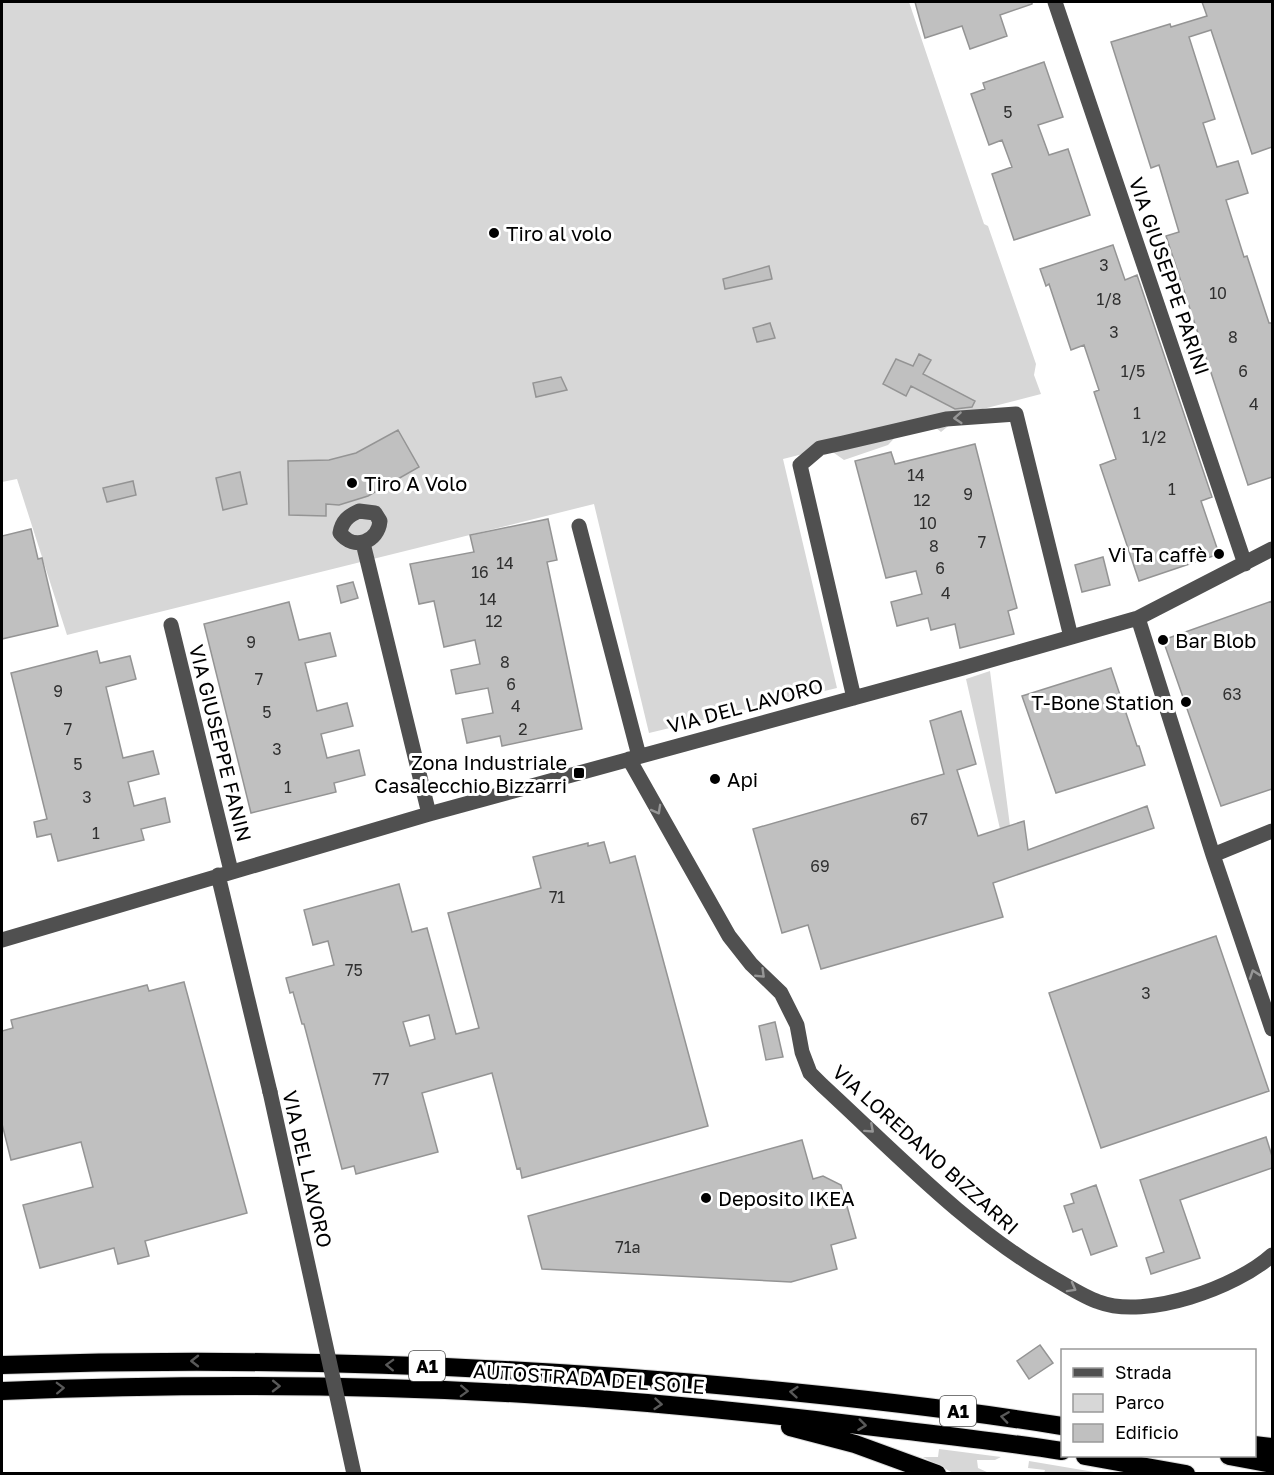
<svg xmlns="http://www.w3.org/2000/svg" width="1274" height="1475" font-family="'Golos Text',sans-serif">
  <rect width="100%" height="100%" fill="#fff"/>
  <path fill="#d7d7d7" d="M2 2H909L984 224 988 226 1036 364 1034 375 1041 394 963 414 941 432 929 422 903 429 888 445 844 460 827 448 783 459 837 688 649 733 594 504 67 635 17 479 2 482Z
    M990 671 1010 826 1000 829 966 679Z
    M939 1449 1001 1457 995 1460H977L978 1468 989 1473 955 1474 923 1457H938Z
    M1029 1461 1100 1473H1044L1045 1470 1028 1468Z"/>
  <path fill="#c0c0c0" stroke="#949494" stroke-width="1.5" fill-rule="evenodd" d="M915 2H1032V4L1000 15 1007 36 970 49 962 26 925 38Z
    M1202 2H1272V147L1252 154 1211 30 1189 37 1215 119 1203 123 1217 167 1238 161 1248 193 1226 200 1244 257 1247 256 1269 323H1272V477L1248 485 1166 236 1179 232 1159 165 1151 168 1111 42 1170 24 1171 27 1207 16Z
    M1044 62 1063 117 1038 125 1049 155 1068 149 1090 215 1014 240 992 174 1012 167 1002 140 989 145 971 94 985 89 983 83Z
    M1113 245 1125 280 1137 275 1212 497 1201 501 1219 554 1139 581 1100 465 1116 459 1094 392 1099 390 1084 345 1071 350 1049 284 1046 286 1040 269Z
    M769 266 772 279 725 289 723 279Z
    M770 323 775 338 757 342 753 328Z
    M919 354 931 360 923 374 975 401 972 407 955 409 911 386 906 396 883 384 896 359 913 366Z
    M561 377 567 390 536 397 533 383Z
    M398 430 419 467 368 496 339 505 326 504V516L289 515 288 461 329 460 356 453Z
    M975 444 1017 608 1008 611 1014 634 960 648 955 624 931 630 928 618 897 626 891 602 922 594 916 571 886 578 855 461 891 452 895 464Z
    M240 472 247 504 223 510 216 478Z
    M133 481 136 495 107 502 103 488Z
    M548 519 557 560 547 562 582 729 502 746 500 736 467 743 462 719 493 713 488 688 456 694 451 670 480 664 475 640 444 647 434 601 419 604 410 564 474 552 470 535Z
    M31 529 38 559 42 558 58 626 2 639V536Z
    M1103 557 1110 585 1082 592 1075 565Z
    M353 582 358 598 341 603 337 586Z
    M1272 601V789L1221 806 1163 640Z
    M289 602 299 640 330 633 336 656 305 663 317 711 347 703 353 726 321 734 327 758 359 750 365 775 334 783 336 792 251 813 204 624Z
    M97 651 100 663 130 656 136 679 106 687 123 758 153 751 159 774 128 782 134 806 165 798 170 822 141 829 144 840 58 861 51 834 37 837 34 822 47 819 11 673Z
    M1111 668 1137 746H1139L1145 765 1056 793 1022 696Z
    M961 711 976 764 957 770 978 836 1024 821 1028 850 1147 806 1154 828 993 883 1003 917 821 969 808 925 782 933 753 829 944 774 930 721Z
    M604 842 610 863 635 856 708 1126 522 1178 520 1168 517 1169 492 1073 422 1093 438 1152 356 1174 354 1166 342 1169 304 1024H302L293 992 290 993 286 978 334 965 328 941 313 945 304 910 399 884 412 932 427 928 456 1034 479 1028 448 913 541 888 533 857 588 843V846ZM429 1015 435 1039 410 1046 403 1022Z
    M1216 936 1269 1091 1101 1148 1049 993Z
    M184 982 247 1213 145 1241 149 1256 118 1264 114 1248 40 1268 23 1205 93 1187 81 1142 11 1160 2 1124V1031L13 1028 11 1020 147 985 149 991Z
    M775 1022 783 1057 766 1060 759 1026Z
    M1266 1137 1272 1156V1168L1180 1200 1200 1258 1151 1274 1146 1258 1164 1252 1140 1180Z
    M802 1140 813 1179 823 1176 841 1185 856 1238 831 1245 837 1269 791 1282 542 1269 528 1216Z
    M1096 1185 1117 1246 1091 1255 1082 1229 1073 1232 1064 1206 1074 1203 1071 1194Z
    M1040 1345 1053 1363 1029 1379 1017 1361Z"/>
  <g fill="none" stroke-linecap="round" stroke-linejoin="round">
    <g stroke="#dbdbdb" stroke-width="20">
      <path id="highway" d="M2 1365C248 1357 493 1364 739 1387 847 1397 955 1409 1062 1426
        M2 1391C176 1384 351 1384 525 1394 639 1401 753 1412 866 1426 932 1434 997 1441 1062 1451
        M790 1427 855 1444 937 1474
        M1254 1445 1272 1447
        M1085 1456 1186 1474
        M1229 1456 1272 1464"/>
    </g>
    <path stroke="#505050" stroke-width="15" d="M1055 2 1245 564
      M359 511 375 513 380 521C378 542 354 551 340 533 342 521 348 516 359 511Z
      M579 526 639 756
      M363 543 429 814
      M1138 618 1213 855 1272 1029
      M171 625 231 871
      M854 698 800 465 820 448 843 443 946 419 1016 414 1071 637
      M629 759 729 936 751 964 781 993 797 1025 802 1052 810 1073 822 1085C896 1153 967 1229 1055 1279 1069 1287 1084 1297 1099 1302 1146 1320 1237 1287 1272 1255
      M1213 855 1272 831
      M218 875 270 1092
      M2 940 429 814 963 668 1138 618 1272 549"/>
    <use href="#highway" stroke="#000" stroke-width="18"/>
    <path stroke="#505050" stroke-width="15" d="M270 1092 354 1474"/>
  </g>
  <defs><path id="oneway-chevron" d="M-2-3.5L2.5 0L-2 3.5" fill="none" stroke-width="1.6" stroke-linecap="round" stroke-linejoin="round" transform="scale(1.5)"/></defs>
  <g stroke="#969696">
    <use href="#oneway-chevron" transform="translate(958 418) rotate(176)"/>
    <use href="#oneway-chevron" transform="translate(657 810) rotate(61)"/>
    <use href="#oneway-chevron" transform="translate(761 974) rotate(44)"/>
    <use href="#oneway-chevron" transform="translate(1254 974) rotate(-109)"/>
    <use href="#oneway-chevron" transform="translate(870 1129) rotate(42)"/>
    <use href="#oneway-chevron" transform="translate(1072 1288) rotate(29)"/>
  </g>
  <g stroke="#595959">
    <use href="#oneway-chevron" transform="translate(195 1361) rotate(180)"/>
    <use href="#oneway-chevron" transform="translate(390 1365) rotate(-178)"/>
    <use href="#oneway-chevron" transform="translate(276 1386) rotate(1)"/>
    <use href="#oneway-chevron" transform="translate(60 1388) rotate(-2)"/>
    <use href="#oneway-chevron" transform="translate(464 1391) rotate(2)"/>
    <use href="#oneway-chevron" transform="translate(794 1392) rotate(-175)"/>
    <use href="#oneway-chevron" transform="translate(658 1404) rotate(5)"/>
    <use href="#oneway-chevron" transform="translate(1005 1417) rotate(-172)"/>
    <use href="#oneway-chevron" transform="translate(862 1425) rotate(7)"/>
  </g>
  <g fill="#000" stroke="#fff" stroke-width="2">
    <circle cx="494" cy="233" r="6"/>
    <circle cx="352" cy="483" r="6"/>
    <circle cx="1219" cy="554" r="6"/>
    <circle cx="1163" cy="640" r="6"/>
    <circle cx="1186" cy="702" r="6"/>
    <rect x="573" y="767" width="12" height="12" rx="3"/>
    <circle cx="715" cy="779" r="6"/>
    <circle cx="706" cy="1198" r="6"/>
  </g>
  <g text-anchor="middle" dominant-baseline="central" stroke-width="6" stroke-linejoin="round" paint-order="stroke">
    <g font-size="16" fill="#303030">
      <text x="1008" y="112">5</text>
      <text x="1104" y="265">3</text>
      <text x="1218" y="293">10</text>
      <text x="1109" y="299">1/8</text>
      <text x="1114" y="332">3</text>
      <text x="1233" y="337">8</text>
      <text x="1133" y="371">1/5</text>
      <text x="1243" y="371">6</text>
      <text x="1254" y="404">4</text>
      <text x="1137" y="413">1</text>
      <text x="1154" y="437">1/2</text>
      <text x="916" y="475">14</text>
      <text x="1172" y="489">1</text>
      <text x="968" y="494">9</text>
      <text x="922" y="500">12</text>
      <text x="928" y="523">10</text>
      <text x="982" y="542">7</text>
      <text x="934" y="546">8</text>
      <text x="505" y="563">14</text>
      <text x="940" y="568">6</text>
      <text x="480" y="572">16</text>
      <text x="946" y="593">4</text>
      <text x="488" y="599">14</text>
      <text x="494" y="621">12</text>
      <text x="251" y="642">9</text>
      <text x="505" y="662">8</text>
      <text x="259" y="679">7</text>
      <text x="511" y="684">6</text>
      <text x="58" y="691">9</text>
      <text x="1232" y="694">63</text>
      <text x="516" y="706">4</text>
      <text x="267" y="712">5</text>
      <text x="68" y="729">7</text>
      <text x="523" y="729">2</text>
      <text x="277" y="749">3</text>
      <text x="78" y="764">5</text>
      <text x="288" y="787">1</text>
      <text x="87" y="797">3</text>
      <text x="919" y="819">67</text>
      <text x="96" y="833">1</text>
      <text x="820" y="866">69</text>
      <text x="557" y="897">71</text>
      <text x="354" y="970">75</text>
      <text x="1146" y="993">3</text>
      <text x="381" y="1079">77</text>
      <text x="628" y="1247">71a</text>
    </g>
    <g fill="#fff" stroke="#4c4c4c" stroke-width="1.5">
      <rect x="409" y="1351" width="36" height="30" rx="4.5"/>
      <rect x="940" y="1396" width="36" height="30" rx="4.5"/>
    </g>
    <g font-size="18" font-weight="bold" fill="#000">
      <text x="427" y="1366">A1</text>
      <text x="958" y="1411">A1</text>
    </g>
    <g font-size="20" fill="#000" stroke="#fff" text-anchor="start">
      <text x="506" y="233">Tiro al volo</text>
      <text x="364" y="483">Tiro A Volo</text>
      <text x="1207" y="554" text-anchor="end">Vi Ta caffè</text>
      <text x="1175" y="640">Bar Blob</text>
      <text x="1174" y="702" text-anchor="end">T-Bone Station</text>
      <text x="567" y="762" text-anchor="end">Zona Industriale<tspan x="567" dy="23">Casalecchio Bizzarri</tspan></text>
      <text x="727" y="779">Api</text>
      <text x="718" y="1198">Deposito IKEA</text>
    </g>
    <g font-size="20" fill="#000" stroke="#fff">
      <text transform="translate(1170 276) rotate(71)">VIA GIUSEPPE PARINI</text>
      <text transform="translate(745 705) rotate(-15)">VIA DEL LAVORO</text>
      <text transform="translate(221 743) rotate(76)">VIA GIUSEPPE FANIN</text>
      <text transform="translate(926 1149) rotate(42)">VIA LOREDANO BIZZARRI</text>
      <text transform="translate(308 1169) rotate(77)">VIA DEL LAVORO</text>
      <text transform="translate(589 1378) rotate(4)">AUTOSTRADA DEL SOLE</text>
    </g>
  </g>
  <rect width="1274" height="1475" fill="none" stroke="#000000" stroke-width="6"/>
  <rect x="1061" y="1349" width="195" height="108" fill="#ffffff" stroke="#999999" stroke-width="1.5"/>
  <rect x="1073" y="1368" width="30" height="9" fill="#505050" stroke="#999999" stroke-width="1.5"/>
  <text x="1115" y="1379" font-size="18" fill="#000000">Strada</text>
  <rect x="1073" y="1394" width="30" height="18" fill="#d7d7d7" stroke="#999999" stroke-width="1.5"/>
  <text x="1115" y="1409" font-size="18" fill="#000000">Parco</text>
  <rect x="1073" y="1424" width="30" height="18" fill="#c0c0c0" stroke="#999999" stroke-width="1.5"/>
  <text x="1115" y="1439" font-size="18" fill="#000000">Edificio</text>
</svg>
